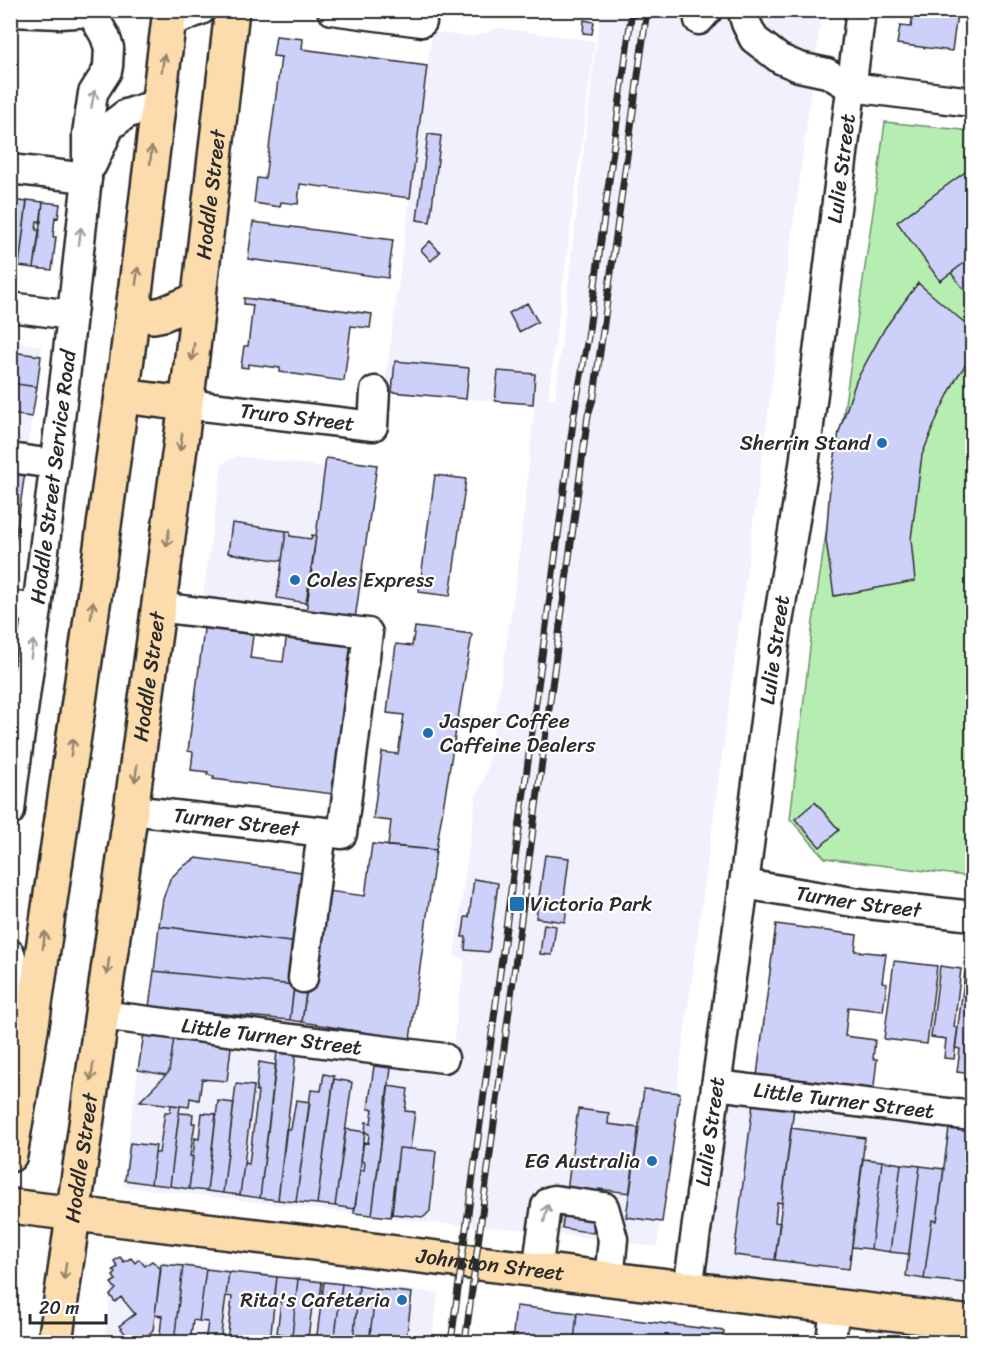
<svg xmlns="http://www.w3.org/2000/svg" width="983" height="1353" font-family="Sriracha,sans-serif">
  <rect width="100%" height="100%" fill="#fff"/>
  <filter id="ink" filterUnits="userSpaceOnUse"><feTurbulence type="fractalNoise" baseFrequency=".0167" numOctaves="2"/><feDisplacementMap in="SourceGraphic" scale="12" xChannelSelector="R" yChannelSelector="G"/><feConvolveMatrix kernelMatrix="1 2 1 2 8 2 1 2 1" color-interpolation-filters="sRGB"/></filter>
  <g filter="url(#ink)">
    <path fill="#f0f1fd" d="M600,11h222l-143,1063 -22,173 -139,-18 -85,-6 -311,-37 22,-158 309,33 1,-24 11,-78 -11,-2 22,-160 11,-26 32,-211 16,-155 -151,-14 48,-359 39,5 29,-9 95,13 -47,356 7,1z
      M11,341l31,5 -15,104 -16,-2z
      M237,456l88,11 -19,136v11l-104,-11 20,-139z
      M715,1093l257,31v197l-284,-32z
      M115,1256l323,37 -6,49h-328z"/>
    <path fill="#b6eeb1" stroke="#708c6e" stroke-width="1.5" d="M885,122l87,9v746l-147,-19 -35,-39 23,-197 61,-417z"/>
    <path fill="#cdd1f9" stroke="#2b2b2b" stroke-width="1.5" d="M913,10h56v6l-12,-2 -5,37 -55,-7 3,-18 11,1z
      M584,20l10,2 -2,12 -9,-1z
      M276,36l27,3 -1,10 125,17 -17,132 -110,-14 -2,20 -17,-2 -1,5 -26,-4 3,-25 8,1 16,-122 -8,-1z
      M428,134l13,2 -11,86 -13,-2z
      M972,167v90l-32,24 -43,-59z
      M12,200l15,2 -8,64 -9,-1v-51z
      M27,200l16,2 -2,20 -4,-1 -1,9h4l-6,38 -15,-2z
      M43,202l17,2 -2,14 -3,-1 -2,20h3l-4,33 -18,-2z
      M253,222l140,18 -5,38 -140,-19z
      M430,241l10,11 -9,9 -10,-11z
      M972,257v43l-21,-27z
      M918,283l54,46v27l-15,21 -18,36 -17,42 -11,84 4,42 -81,15 -8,-56 4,-54 9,-54 17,-51 29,-53z
      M244,298l128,16 -2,14 -19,-2 -7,55 -64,-9v-4l-32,-4v4l-7,-1 3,-21h4l5,-41 -9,-1z
      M527,303l11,19 -19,10 -10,-19z
      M11,352l30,4 -4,31 -27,-4z
      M395,361l74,7 -3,31 -74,-7z
      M498,371l37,3 -2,30 -38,-3z
      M10,383l27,4 -5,30 -22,-3z
      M326,458l51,7 -22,154 -49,-5z
      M10,470l15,2 -15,104z
      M435,475l31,4 -16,117 -31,-4z
      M232,523l54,8 -4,30 -54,-8z
      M286,531h4v5l21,3 1,-4 4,1 -10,67 -29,-5z
      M205,622l49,6 -4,30 33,4 4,-29 66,8 -20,153 -120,-15 1,-3 -7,-1 1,-3 -17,-2 2,-18 -5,-1z
      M415,627l57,7 -36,216 -48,-4 3,-25 -18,-2 9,-67 16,2 6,-39 -17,-2 9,-69 16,2z
      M815,802l24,28 -19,17 -25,-28z
      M372,844l64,6 -26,190 -108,-18 18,-132 45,6z
      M545,855l24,3 -6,48h4l-2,16 -29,-4z
      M196,858l113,15 -10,70 -140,-17 4,-27 7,-20 12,-12z
      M474,879l24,4 -9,69 -24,-2 1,-13h-4l2,-11 1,-9h4z
      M544,924l12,2 -4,29 -12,-1z
      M776,924l81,11 -2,16 31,3 -4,28 5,1 -4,28 -35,-4 -3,29 30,4 -2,19h4l-4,36 -117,-11z
      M159,926l140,17 -5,42 -140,-14z
      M894,961l43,5 -10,78 -43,-5z
      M940,966l21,3 -7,58 4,1 -4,31 -10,-1 2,-19 -15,-2z
      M154,971l140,14 -4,35 -141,-13z
      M965,973l7,1v100l-15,-2 3,-23 -5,-1z
      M295,979l13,2 -6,41 -12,-2z
      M144,1034l30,4 -5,34 -3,3 -28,-5z
      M174,1038h58l-5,43 -25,-2 -3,21 -9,-2 -1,9 -49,-6 29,-29z
      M278,1043l19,2 -19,155 -18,-2z
      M259,1062l17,3 -16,133 -20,-3 4,-32 5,1 9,-73h-2z
      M374,1066l17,2 -19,147 -18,-2 6,-43 4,1 1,-9 -4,-1 2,-19 5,1 1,-9 -4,-2 1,-10 5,1 2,-14h-5z
      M324,1074l10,2 -17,128 -21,-2 15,-112 10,1z
      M334,1079l18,3 -17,124 -18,-2z
      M236,1084l18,2 -14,109 -17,-2z
      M388,1086l20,3 -3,22 10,1 -5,37 -11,-1 -8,69 -19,-2z
      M644,1089l36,4 -18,129 -36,-5z
      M296,1100l14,2 -14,100 -18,-2 8,-71h5z
      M218,1101l16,2 -11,90 -16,-2z
      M753,1103l41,5 -12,95 -5,-1 -2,20 5,1 -5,37 -41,-5z
      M171,1105l9,1 -10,80 -19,-2 4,-31h4l6,-41h5z
      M578,1109l31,4 -1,11 31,4 -9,65 -31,-4 -6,44 -31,-5z
      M179,1113l14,1 -1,9h3l-5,33 3,1 -4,32 -19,-3z
      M202,1113l14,1 -9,77 -18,-2 6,-51 4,1z
      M791,1128l74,10 -16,131 -74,-9z
      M949,1128l23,3v91l-7,61 -41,-4 8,-59 5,1z
      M346,1129l19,3 -10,77 -20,-3z
      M130,1143l26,3 -5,38 -26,-4z
      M399,1148l37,3 -6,60 -6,6 -32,-3z
      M863,1159l19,2 -11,88 -19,-2z
      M882,1161l19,3 -11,88 -19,-3z
      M901,1164l19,2 -11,88 -19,-2z
      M920,1166l24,3 -7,52 -5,-1 -8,59 -18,-3z
      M120,1257l4,5 7,-4 4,5 4,-4 6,7 7,-5 9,8 -8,61 -7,7 3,5h-17l-13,-16 16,-12 -14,-17 -6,5 -5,-7 6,-6 -5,-6 5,-3 -3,-4 3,-3 -3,-3 5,-3 -4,-6z
      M161,1264l22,2 -9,76h-15l3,-26 -7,-1z
      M183,1266l23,3 -7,52 -6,-1 -3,22h-16z
      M206,1269l23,3 -9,70h-15l3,-20 -9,-1z
      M229,1272l48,5 -7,65h-43l5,-45 -6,-1z
      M277,1277l21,2 -6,57 -15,-3 4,-31 -7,-1z
      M298,1279l24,3 -3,25 -7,-1 -4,32 -16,-2z
      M324,1282l18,2 -8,58h-18z
      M342,1284l17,2 -6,56h-19z
      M359,1286l17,3 -7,53h-16z
      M376,1289l36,4 -6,49h-37z
      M516,1306l61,7 -3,29h-62z
      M577,1313l147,18 -2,11h-148z"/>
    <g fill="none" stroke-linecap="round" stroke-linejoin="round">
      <g stroke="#2b2b2b" stroke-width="33">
        <g id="minor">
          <path d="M332,10l90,12"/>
          <path d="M742,10l4,13 8,16 26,20 19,8 28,6 24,14 121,15"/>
          <path d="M10,12l50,2 31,-2 14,24 4,12 -1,18 -1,5 -14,22 -6,41v44l-21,191 -29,240 -24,175 -3,27"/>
          <path d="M699,20l9,-10"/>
          <path d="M168,23l33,-13"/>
          <path d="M92,165l18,-39 16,-12 31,-10"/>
          <path d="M10,169l77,9"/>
          <path d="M10,307l61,8"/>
          <path id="s1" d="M186,404l187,22 2,-35"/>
          <path d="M10,458l44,6"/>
          <path d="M10,605l27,4"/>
          <path id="s2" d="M131,810l211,24 26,-201 -210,-26"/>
          <path id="s3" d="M744,884l115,19 113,13"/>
          <path d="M10,954l23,64"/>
          <path d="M303,978l19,-146"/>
          <path id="s4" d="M101,1015l343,43"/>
          <path id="s5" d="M716,1085l256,31"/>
          <path d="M537,1271l9,-65 4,-5 4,-1 50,7 9,32 -4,41"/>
          <path id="s6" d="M688,1289l56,-405 33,-256 27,-163 57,-455"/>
          <path d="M831,1342l4,-36"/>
        </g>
      </g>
      <g stroke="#2b2b2b" stroke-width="38">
        <g id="major">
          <path id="s7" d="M10,1206l962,117"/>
        </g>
      </g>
      <g stroke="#2b2b2b" stroke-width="38">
        <g id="highway">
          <path d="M132,313l21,3 10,-2 36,-15"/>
          <path d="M122,396l64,8"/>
          <path d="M10,1155l23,-137 61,-420 32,-232 44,-356"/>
          <path id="s8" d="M55,1342l76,-532 59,-436 42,-364"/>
        </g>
      </g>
      <use href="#minor" stroke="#fff" stroke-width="28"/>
      <use href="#major" stroke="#fcdcac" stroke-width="33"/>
      <use href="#highway" stroke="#fcdcac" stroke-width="33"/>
      <g stroke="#2b2b2b" stroke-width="7">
        <path id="rail" d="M451,1342l123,-927 14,-78 44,-327
          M465,1342l123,-927 6,-19 53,-386"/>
      </g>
      <use href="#rail" stroke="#fff" stroke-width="4.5" stroke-dasharray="14" stroke-linecap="butt"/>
    </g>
    <defs><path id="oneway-shaft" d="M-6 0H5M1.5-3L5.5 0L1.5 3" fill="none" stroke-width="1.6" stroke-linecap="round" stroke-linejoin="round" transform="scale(1.5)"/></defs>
    <g stroke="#94846c">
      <use href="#oneway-shaft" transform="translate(163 63) rotate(-82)"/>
      <use href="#oneway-shaft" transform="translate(151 155) rotate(-84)"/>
      <use href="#oneway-shaft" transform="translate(137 276) rotate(-83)"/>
      <use href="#oneway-shaft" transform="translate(193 352) rotate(97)"/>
      <use href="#oneway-shaft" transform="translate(181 442) rotate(98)"/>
      <use href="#oneway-shaft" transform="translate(168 538) rotate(98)"/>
      <use href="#oneway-shaft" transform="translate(92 610) rotate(-82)"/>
      <use href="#oneway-shaft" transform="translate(72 747) rotate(-82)"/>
      <use href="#oneway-shaft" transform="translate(136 773) rotate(98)"/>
      <use href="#oneway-shaft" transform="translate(44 940) rotate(-82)"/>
      <use href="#oneway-shaft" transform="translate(108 966) rotate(98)"/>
      <use href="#oneway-shaft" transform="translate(92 1072) rotate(98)"/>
      <use href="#oneway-shaft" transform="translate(65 1271) rotate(98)"/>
    </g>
    <g stroke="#a0a0a0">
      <use href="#oneway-shaft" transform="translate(93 99) rotate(-79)"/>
      <use href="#oneway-shaft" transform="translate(80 236) rotate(-83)"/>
      <use href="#oneway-shaft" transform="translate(32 649) rotate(-82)"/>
      <use href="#oneway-shaft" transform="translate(546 1213) rotate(-77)"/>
    </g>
  </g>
  <g fill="#1f6fb2" stroke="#fff" stroke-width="2">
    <circle cx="882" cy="443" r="6"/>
    <circle cx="295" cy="580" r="6"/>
    <circle cx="428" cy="733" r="6"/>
    <rect x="509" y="896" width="16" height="16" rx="3"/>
    <circle cx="652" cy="1161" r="6"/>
    <circle cx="402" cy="1300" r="6"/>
  </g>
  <g text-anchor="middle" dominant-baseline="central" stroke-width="4.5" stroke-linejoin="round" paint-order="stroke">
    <g font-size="21" fill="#2b2b2b" stroke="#fff">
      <text stroke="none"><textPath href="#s6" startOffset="1131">Lulie Street</textPath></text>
      <text stroke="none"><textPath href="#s8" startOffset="1158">Hoddle Street</textPath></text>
      <text stroke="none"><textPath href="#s1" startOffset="112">Truro Street</textPath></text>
      <text transform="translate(53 477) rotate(-83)">Hoddle Street Service Road</text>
      <text stroke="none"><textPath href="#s6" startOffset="645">Lulie Street</textPath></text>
      <text stroke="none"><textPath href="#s8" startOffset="672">Hoddle Street</textPath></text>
      <text stroke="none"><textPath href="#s2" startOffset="106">Turner Street</textPath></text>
      <text stroke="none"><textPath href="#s3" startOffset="116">Turner Street</textPath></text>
      <text stroke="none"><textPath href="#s4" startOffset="172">Little Turner Street</textPath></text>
      <text stroke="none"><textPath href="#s5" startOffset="129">Little Turner Street</textPath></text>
      <text stroke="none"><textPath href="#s6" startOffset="159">Lulie Street</textPath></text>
      <text stroke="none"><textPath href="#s8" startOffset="186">Hoddle Street</textPath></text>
      <text stroke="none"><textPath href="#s7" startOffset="484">Johnston Street</textPath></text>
    </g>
    <g font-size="21" fill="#2b2b2b" stroke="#fff" text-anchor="end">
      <text x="870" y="443">Sherrin Stand</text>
      <text x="307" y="580" text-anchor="start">Coles Express</text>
      <text x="440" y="721" text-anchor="start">Jasper Coffee<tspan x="440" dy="24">Caffeine Dealers</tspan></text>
      <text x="530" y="904" text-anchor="start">Victoria Park</text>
      <text x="640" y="1161">EG Australia</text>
      <text x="390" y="1300">Rita's Cafeteria</text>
    </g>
  </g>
  <rect width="983" height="1353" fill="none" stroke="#fff" stroke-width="36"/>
  <rect x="18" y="18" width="947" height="1317" fill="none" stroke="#2b2b2b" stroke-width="2" filter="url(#ink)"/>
  <path d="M30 1314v9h76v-9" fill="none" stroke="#2b2b2b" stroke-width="3"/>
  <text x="39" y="1314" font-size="18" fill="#2b2b2b" stroke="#ffffff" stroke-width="4.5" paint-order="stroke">20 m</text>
</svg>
